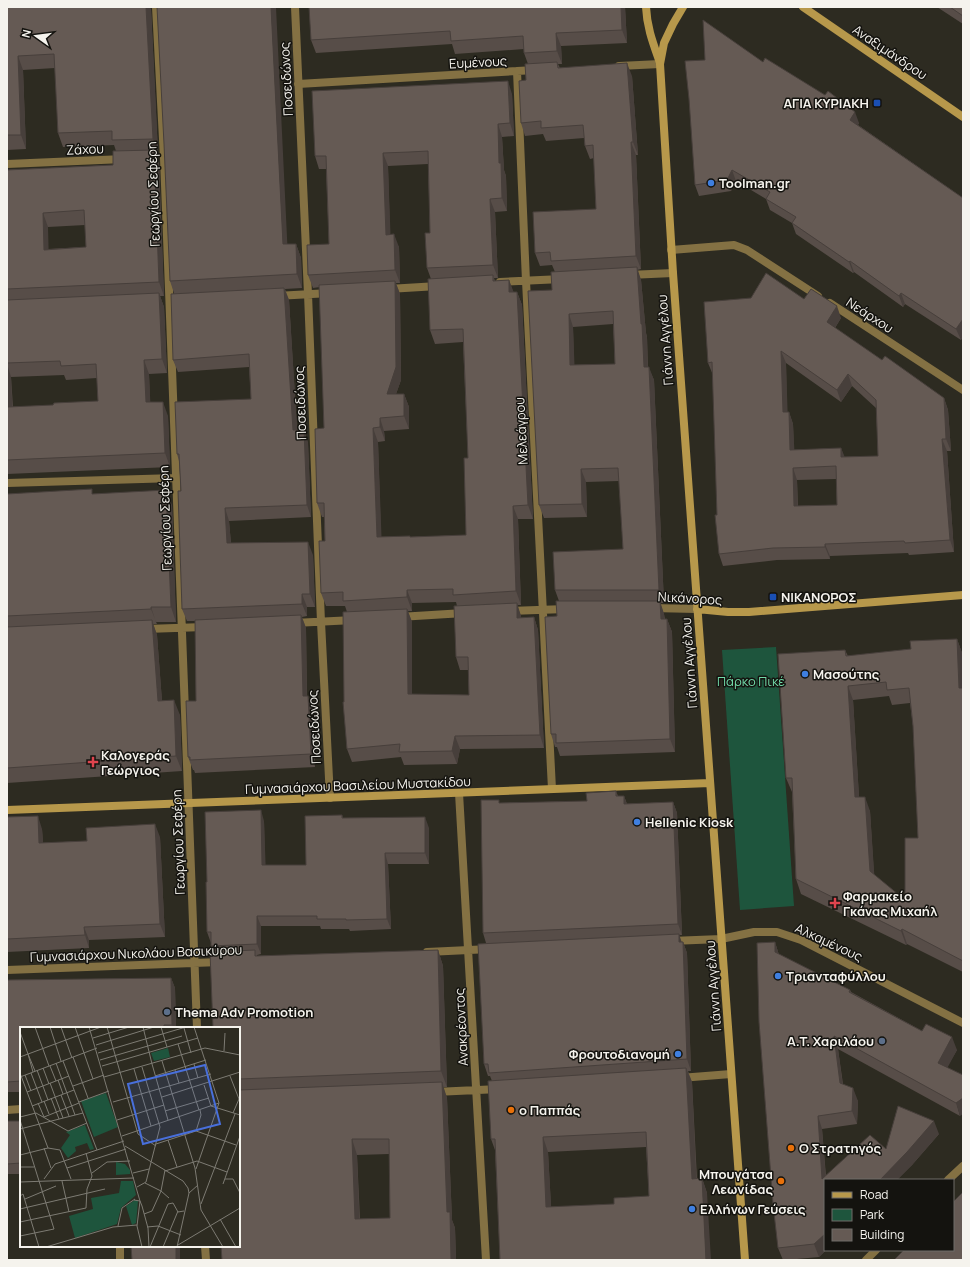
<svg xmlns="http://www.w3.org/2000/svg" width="970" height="1267" font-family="Manrope,sans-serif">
  <rect width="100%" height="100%" fill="#2d2b21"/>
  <path fill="#1e553d" d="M776,647l18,259 -54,4 -18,-260z"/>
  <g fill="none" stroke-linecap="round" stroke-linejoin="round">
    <path stroke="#847143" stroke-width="8" d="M156,7l8,151 33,870
      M295,7l13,287 13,328 9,176
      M619,66l41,-2
      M517,71l9,210 26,508
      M298,84l237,-14
      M7,164l117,-5
      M671,250l63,-5 13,5 71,46
      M629,275l44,-2
      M500,282l62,-3
      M388,289l50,-3
      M276,296l54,-3
      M830,303l133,87
      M7,483l169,-5
      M651,608l46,1
      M509,611l57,-2
      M399,617l65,-4
      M294,623l60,-3
      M146,629l58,-2
      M459,793l27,467
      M671,941l50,-2 33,-7h23l24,8 162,83
      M427,952l63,-3
      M7,970l213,-8
      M680,1078l51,-4
      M435,1092l64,-3
      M7,1110l14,-1
      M948,1180l15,-14
      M120,1246v14
      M205,1246l1,14
      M866,1260l10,-10"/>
    <path stroke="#b7984b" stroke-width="8" d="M646,7c1,21 7,36 14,56
      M683,7l-10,17 -9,19 -4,21 13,209 72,987
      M803,7l160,110
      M697,609l31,3h21l214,-17
      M7,810l703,-27"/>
  </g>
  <path fill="#574d48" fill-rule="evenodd" d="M7,7l144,2 7,144h-3l4,11 5,132h-4l4,11 3,66 -18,1 1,28 18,14 2,51 -163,7v-304l106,-5 3,-14 -2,-6 -51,2 -5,-14 -3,-65 -32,2 3,79 -19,1zM85,225l1,22 -38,2v-22zM64,375l2,5 31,-2 1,23 -45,4 -40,2 -2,-30z
    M625,7l2,36 -66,3 1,18h-4l2,4 72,8 6,79h-2l5,114 -4,1 4,10 5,53 1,4 1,30 6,13 10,223h-4l4,11 1,5h2l5,13 3,120 -115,4 -3,-9h-2l-4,-13 6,-118 2,-15 -4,-11 68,-41 -4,-68 -33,1 1,35 -43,1 -5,-13 13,-215 3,-18 -3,-7 -12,1 -5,-13 61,-44 -2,-51 -4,1 -5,-13 -1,-8 -38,3 -3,-7 -18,2 -4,-13 7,-59 -4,-11v-4l-69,5 -3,-10 -136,9 -5,-13zM613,324l2,40 -41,1 -1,-38z
    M937,7h26v17z
    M763,62l96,61 -1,2 105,73v138l-2,4 -56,-36 -2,3 -49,-35 -1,1 -57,-39 -4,-11 -22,-13 -4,-11 -30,-18 -5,10 -32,5 -4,-11z
    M512,94l2,42 -12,1 2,33 2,6 1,35 -12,1 3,66h-4l1,3 14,-1 4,12h4l5,13 11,214h-15l3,86h-4l4,11v2l13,-1 4,13 6,118 -84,1 -3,15 -53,1 -3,-8 -49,5 -5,-13 -3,-47 3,-90 -2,-6h-19l-5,-13 4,-52 -1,-24h-2l-5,-14 7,-75 -4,-141 -7,1 -5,-13 21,-31 -3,-75h-7l-4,-13zM428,164l2,69 -3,35 4,11 -1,51 5,14 28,-2 5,116 -2,77 -56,2h-29l-3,-95 7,-1 -1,-10 25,-2v-22l-5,-13h-8l5,-14 -1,-86 -4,-11h4l-1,-36 -9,-12 -2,-69zM456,602l1,4 -1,51 4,13h8l1,25 -57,-1v-72l-4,-11h4v-8z
    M287,244h9l5,14 1,30 -17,1 4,11 8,130h7l4,13 3,74 -82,4 2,22 82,12 2,52h-8v9l-5,1 4,11 1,68 6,13 2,58 -120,6 -1,-3h-1l-5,-13 8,-56 -1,-80h-8l-5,-12 -1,-118 -2,-30 -2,-7 74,-55 -2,-32 -71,5 -5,-12 1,-67 -4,-12z
    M804,299l37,19 -6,10 47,32 62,38 4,12 3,41h-4l7,101 -45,3 -1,-2 -78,3v3l-53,1 -54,6 -4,-12 -6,-179 -5,-12zM786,363l55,39 11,-16 24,22 2,48 -34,1 -3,-9 -47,2 -1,-26 -4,-12h-2zM836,479l1,26 -39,1 -1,-26z
    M7,494h87l78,11 4,117h-20l1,2h-4l4,11 5,66 18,14 2,56 -175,12z
    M957,639l5,14 1,24v295l-56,-28 -1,1 -105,-51 -5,-15 -4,-87 -6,-14 59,-128 3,6 63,-7zM889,696l3,9 18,-2 3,23 5,112 -13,62 -31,-25 -4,-64 -11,-14 -6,-97z
    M616,791l2,5h6l3,8 46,-2 4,11 5,122h-3l2,7h2l4,11 4,118h-3l4,11 5,97 5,-1 5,15 -207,67 -5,-110 -4,-11 1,-58 -2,-5h-2l-4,-12 2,-121 -3,-10 17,-130 87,-2zM646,1147l3,49 -35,8 -63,3 -3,-55z
    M342,815l1,3 86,10v36h-41l3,65 -41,2 -1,-2h-28l-1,-3h-59v28l-4,1v1l181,-6 5,16 4,121h-4l4,11 5,122 3,8 1,32h-234l17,-14v-218l-28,-82v-3l-4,-11v-50l57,-61 1,44h41zM389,1154l1,64 -30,1 -3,-64z
    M7,817l35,12 1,14 117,-6 5,100 -76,3v8l-82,4z
    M775,942l4,13 71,35 1,2 106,58 -10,17 13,49 -122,-67 5,35 15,17 -1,23 -35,5 4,47 60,-27 53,-15 -27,31 -93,92 -33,3h-3l-5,-12z
    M171,978l4,10 1,40h-155v64h-14v-112z
    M7,1121h14v53h-14z"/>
  <path fill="#473f3b" d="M146,7h4l1,2 7,144 -5,-14z
    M271,7h5l12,251 -5,-14z
    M621,7h4l2,36 -5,-13z
    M556,33l5,13 1,18 -5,-13z
    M18,56l5,14 3,79 -5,-14z
    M627,63l5,13 6,79 -5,-13z
    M508,81l4,13 2,42 -4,-13z
    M855,112l4,11 -5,8 -4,-11z
    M498,124l4,13 2,33 2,6 1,35 -5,-13 -3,-35z
    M631,142l5,13 5,114 -5,-13z
    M154,150l5,14 5,132 -5,-14z
    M383,153l5,13 3,82 -5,-13z
    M732,170l4,11 -5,10 -4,-11z
    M490,199l5,13 3,66 -5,-13z
    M43,213l5,14 1,37 -5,-14z
    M394,234l5,13 1,36 -5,-13z
    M296,244l5,14 1,30 -5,-14z
    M850,261l4,11 -1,1 -4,-11z
    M637,267l4,13 5,53 1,4 1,43 -4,-13 -3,-43z
    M509,280l5,13 -5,-1z
    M395,281l5,13 1,86 -10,28 -4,-14z
    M284,288l5,12 9,143 -5,-13z
    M517,292l5,13 11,214 -5,-14z
    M159,293l5,14 3,66 -5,-14z
    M901,293l4,11 -2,3 -4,-11z
    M837,306l4,12 -10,16 -4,-12z
    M569,314l4,13 2,51 -5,-13z
    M963,319v17l-2,4 -5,-11z
    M781,351l5,12 2,61 -5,-12z
    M144,360l5,14 2,42 -5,-14z
    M7,364l4,13 2,44 -5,-14z
    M649,367l5,13 10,223 -5,-13z
    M848,374l4,12 -11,16 -4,-12z
    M404,394l5,13v22l-5,-13z
    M944,398l4,12 3,41 -5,-12z
    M163,402l5,14 2,51 -5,-14z
    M789,412l4,12 2,38 -5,-12z
    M380,418l4,13 1,10 -5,-14z
    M373,428l5,14 4,108 -5,-13z
    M304,430l4,13 3,74 -4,-12z
    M942,439l5,12 7,101 -4,-12z
    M841,448l5,12 -5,-3z
    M793,468l4,12 1,38 -4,-12z
    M581,469l5,13 1,35 -5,-13z
    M166,490l6,15 4,117 -5,-15z
    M513,506l5,13 3,86 -5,-14z
    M225,508l4,13 3,35 -5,-13z
    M308,542l5,13 2,52 -5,-13z
    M825,544l5,12v3l-5,-12z
    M407,590l5,13v8l-5,-14z
    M302,594l5,13v9l-5,-12z
    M660,601l4,13 1,18 -4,-13z
    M517,603l4,13 1,15 -5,-13z
    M151,607l5,15 1,2 -6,-15z
    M407,609l5,13v85l-4,-13z
    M301,615l5,13 1,81 -4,-13z
    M534,617l4,13 6,118 -4,-13z
    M667,619l5,13 3,120 -5,-13z
    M152,620l5,15 6,80 -5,-14z
    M957,639l5,14 1,24v22l-4,-11z
    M848,686l5,14 7,111 -5,-14z
    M308,696l5,13 2,58 -4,-13z
    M174,700l6,15 2,56 -6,-15z
    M455,736l5,13 -3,15 -5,-13z
    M624,796l4,11 -4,-3z
    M865,797l5,14 5,74 -5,-14z
    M673,802l4,11 5,122 -4,-11z
    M261,810l3,11 2,55 -4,-11z
    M38,816l4,13 2,27 -5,-13z
    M425,817l4,11v36l-4,-11z
    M155,824l5,13 5,100 -5,-13z
    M385,853l3,11 3,65 -4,-10z
    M257,916l4,10v28l-4,-10z
    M84,927l5,13v8l-4,-13z
    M902,929l5,15 -1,1 -5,-14z
    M679,934l4,12 -4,-4z
    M683,942l4,11 4,118 -4,-12z
    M775,942l4,13 -4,-3z
    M438,950l5,16 4,121 -6,-16z
    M171,978l4,10 1,40h-3l-1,-3z
    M834,1036l4,13 6,46 -4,-12z
    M952,1037l5,13 -14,26 -5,-13z
    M686,1068l6,14 5,111 -5,-14z
    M442,1082l5,16 5,122 3,8 1,32h-5l-4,-48z
    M853,1088l5,13 -1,23 -5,-13z
    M963,1098v16l-3,2 -4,-13z
    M818,1116l4,13 4,51 -4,-1z
    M934,1121l5,13 -27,31 -15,15h-17z
    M543,1137l5,15 4,70 -6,-15z
    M352,1139l5,16 3,79 -5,-15z
    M702,1178l5,15 4,67h-5z
    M825,1234v16h1l-7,7 -5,-13z
    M176,1246h4v14h-4z"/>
  <path fill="#655a54" stroke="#473f3b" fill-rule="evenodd" d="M7,7h139l7,132 -41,1v-9l-54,2 -4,-79 -36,2 3,79h-14z
    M157,7h114l12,237h13l1,30 -127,7 -6,-137z
    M309,7h312l1,23 -66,3 1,18 -33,2 -1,-17 -72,5 -1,-10 -139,9z
    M950,7h13v9z
    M703,20l60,42 2,-4 60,37 3,-4 27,21 -5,8 113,78v121l-7,10 -55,-36 -2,3 -49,-35 -1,1 -57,-39 4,-6 -30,-18 4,-7 -38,-22 -5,10 -32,5 -6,-86 -4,-38 20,-1z
    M557,62l1,6 69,-5 6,79h-2l5,114 -85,5 -1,-9 -15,1 -2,-41 63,-3 -3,-64 -8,1 -2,-21 -42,3v-7l-20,2 -2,-42 7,-1 -1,-16z
    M508,81l2,42 -12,1 1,39h2l1,35 -12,1 3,66 -66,3 -2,-35h5l-2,-82 -19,1 -26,1 3,82 8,-1 1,36 -87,5 -1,-30 22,-1 -3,-88h-11l-3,-65z
    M154,150l5,132 -152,7v-119l106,-5v-14zM84,210l2,37 -42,3 -1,-37z
    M637,267l4,57h1l2,43h5l10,223h-104l-2,-38 70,-3 -5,-81 -37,1 1,35 -43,1 -11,-214 24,-1 -1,-18zM613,311l2,53 -45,1 -1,-51z
    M766,273l38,26 7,-10 26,17 -10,16 55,38 3,-4 59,42 2,41h-4l8,101 -45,3 -1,-2 -79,3v3l-52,1 -54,6 -4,-39h2l-5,-153 -4,1 -4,-61 47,-4zM781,351l56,39 11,-16 28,26 2,56 -37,1v-9l-51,2 -1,-38h-6zM836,466l1,39 -43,1 -1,-38z
    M493,275v6l16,-1v12h8l11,213 -15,1 3,85 -63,4v-6l-46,1v7l-64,4v-9l-22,1 -2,-52h6l-1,-38h-7l-2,-74 9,-1 -5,-143 76,-4 1,86 -9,27h17v22l-24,2v9l-7,1 4,109 33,-1v1l56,-2 -2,-77h4l-5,-129 -33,1 -2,-51z
    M284,288l9,142h11l3,75 -82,3 2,35 81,-1 2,52h-8v10l-120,5 -4,-118h3l-2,-37h-2l-2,-52 76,-3 -2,-45 -76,6 -2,-66z
    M159,293l3,66 -18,1 2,42h17l2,51 -158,7v-80l1,27 45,-2 1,-2 44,-2 -2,-37 -35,2 -1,-5 -53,2v-63z
    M92,489v5l74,-4 5,117h-20v2l-144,7v-122z
    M556,601h104l1,18h6l3,120 -114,4v-9h-5l-6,-117 12,-1z
    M517,603v15l17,-1 6,118 -85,1 -3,15 -53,1 1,-8 -53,5 -4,-47h1l-1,-90 64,-3 1,85 61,1 -1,-38h-12l-2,-51z
    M301,615l2,81h5l3,58 -121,6v-3h-2l-2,-56h10l-1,-81z
    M152,620l6,81 16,-1 2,56 -169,12v-141z
    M957,639l2,49h4v273l-61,-32 -1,2 -105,-52 -4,-101h-6l-8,-124 67,-4 1,6 65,-7 -1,-8zM886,682l1,8 22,-2 4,38 5,112h-13v62l-35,-29 -5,-74h-10l-7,-111z
    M616,791v5h8v8l49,-2 5,122 -195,9 -2,-133h18v3l88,-2 -1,-8z
    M261,810l1,55h44l-1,-49 37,-1v3l83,-1v36h-40l2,66 -41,1v-1h-29v-3h-60v28l-46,2v-14h-4l-1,-50h1l-2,-70z
    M38,816l1,27 48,-2 -1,-13 69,-4 5,100 -76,3 1,8 -78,4v-122z
    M679,934v8h4l4,117 -198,14 -1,-9h-4l-6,-120z
    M775,942v10l75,38 -1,2 73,39 4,-7 26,13 -14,26 25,12v23l-7,5 -122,-67 6,47 13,5 -1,23 -34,5 4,63 48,-44 16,14 12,-43 36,15 -27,31 -27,28h-55v54l-11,10 -36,4 -5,-44 -14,-182 -2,-79z
    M255,950v6l183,-6 3,121 -202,8v-51h-26l-3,-76z
    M171,978l1,47h-8v3h-143v53l-14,1v-102z
    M686,1068l6,111 10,-1 4,82h-206l-5,-121h-4l-3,-58zM646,1132l3,64 -35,2v6l-68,3 -3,-70z
    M442,1082l5,130h3l1,48h-229l-1,-14h18v-156zM352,1139h37l1,79 -35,1z
    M7,1121h14v42l-14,1z
    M963,1192v68h-69l10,-10h49v-48z
    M131,1246h45v14h-44z"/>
  <g fill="#1a4fb4" stroke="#14130f" stroke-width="1.5">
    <rect x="873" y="99" width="8" height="8" rx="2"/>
    <rect x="769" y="593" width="8" height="8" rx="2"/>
  </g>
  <g fill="#3f7fe0" stroke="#14130f" stroke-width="1.5">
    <circle cx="711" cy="183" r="4"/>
    <circle cx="805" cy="674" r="4"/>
    <circle cx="637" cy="822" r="4"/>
    <circle cx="778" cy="976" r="4"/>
    <circle cx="678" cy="1054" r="4"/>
    <circle cx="692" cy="1209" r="4"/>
  </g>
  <g fill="#e0444e" stroke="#14130f" stroke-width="1.5">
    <path d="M91 756h4v4h4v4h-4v4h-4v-4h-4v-4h4z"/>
    <path d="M833 897h4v4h4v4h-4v4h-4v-4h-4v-4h4z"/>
  </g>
  <g fill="#5c6f8a" stroke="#14130f" stroke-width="1.5">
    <circle cx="167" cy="1012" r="4"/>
    <circle cx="882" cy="1041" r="4"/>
  </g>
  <g fill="#e8710a" stroke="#14130f" stroke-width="1.5">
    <circle cx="511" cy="1110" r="4"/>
    <circle cx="791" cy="1148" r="4"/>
    <circle cx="781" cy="1181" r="4"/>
  </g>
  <g text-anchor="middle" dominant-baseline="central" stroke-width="3" stroke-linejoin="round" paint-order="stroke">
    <g font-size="13" fill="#f5f3ed" stroke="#14130f">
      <text transform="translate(890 52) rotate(34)">Αναξιμάνδρου</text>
      <text transform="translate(478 62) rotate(-3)">Ευμένους</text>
      <text transform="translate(286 79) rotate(-93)">Ποσειδώνος</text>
      <text transform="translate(85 149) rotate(-2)">Ζάχου</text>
      <text transform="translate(153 194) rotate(-92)">Γεωργίου Σεφέρη</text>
      <text transform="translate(870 315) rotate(33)">Νεάρχου</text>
      <text transform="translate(665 340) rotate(-94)">Γιάννη Αγγέλου</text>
      <text transform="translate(300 403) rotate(-92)">Ποσειδώνος</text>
      <text transform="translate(521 431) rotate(-93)">Μελεάγρου</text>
      <text transform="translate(165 518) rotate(-92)">Γεωργίου Σεφέρη</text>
      <text transform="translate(690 598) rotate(3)">Νικάνορος</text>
      <text transform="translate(689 663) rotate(-94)">Γιάννη Αγγέλου</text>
      <text transform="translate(314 727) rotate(-93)">Ποσειδώνος</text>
      <text transform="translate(358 785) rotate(-2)">Γυμνασιάρχου Βασιλείου Μυστακίδου</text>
      <text transform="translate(178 842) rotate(-92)">Γεωργίου Σεφέρη</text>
      <text transform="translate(829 942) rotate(25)">Αλκαμένους</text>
      <text transform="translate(136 953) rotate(-2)">Γυμνασιάρχου Νικολάου Βασικύρου</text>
      <text transform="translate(713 986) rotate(-94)">Γιάννη Αγγέλου</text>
      <text transform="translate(461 1027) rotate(-93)">Ανακρέοντος</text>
    </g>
    <g font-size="13" font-weight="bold" fill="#f5f3ed" stroke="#14130f" text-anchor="start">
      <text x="869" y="103" text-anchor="end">ΑΓΙΑ ΚΥΡΙΑΚΗ</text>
      <text x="719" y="183">Toolman.gr</text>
      <text x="781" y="597">ΝΙΚΑΝΟΡΟΣ</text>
      <text x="813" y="674">Μασούτης</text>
      <text x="101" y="755">Καλογεράς<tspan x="101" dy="15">Γεώργιος</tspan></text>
      <text x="645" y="822">Hellenic Kiosk</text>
      <text x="843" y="896">Φαρμακείο<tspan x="843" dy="15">Γκάνας Μιχαήλ</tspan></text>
      <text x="786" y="976">Τριανταφύλλου</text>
      <text x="175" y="1012">Thema Adv Promotion</text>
      <text x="874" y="1041" text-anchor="end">Α.Τ. Χαριλάου</text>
      <text x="670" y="1054" text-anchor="end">Φρουτοδιανομή</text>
      <text x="519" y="1110">ο Παππάς</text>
      <text x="799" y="1148">Ο Στρατηγός</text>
      <text x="773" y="1174" text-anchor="end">Μπουγάτσα<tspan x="773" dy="15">Λεωνίδας</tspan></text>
      <text x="700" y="1209">Ελλήνων Γεύσεις</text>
    </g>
    <g font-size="13" fill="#72daa9" stroke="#14130f">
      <text x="751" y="681">Πάρκο Πικέ</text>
    </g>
  </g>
  <g transform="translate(20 1027)">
    <rect width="220" height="220" fill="#2d2b21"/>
    <path d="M148,21l2,9 -16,4 -3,-8zM86,66l12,34 -24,10 -13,-36zM65,98l9,24 -4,1 -3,-7 -12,4 1,4 -8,7 -7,-10 9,-13 -4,-3zM96,135l9,2 5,6v4l-14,1zM101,154h12l3,14 -15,13 -4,16 -42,14 -6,-22 24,-7 -2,-11 28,-5zM115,173l3,1 -2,22 -4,2 -6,-19z" fill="#1e553d"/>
    <path fill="none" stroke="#7d7b73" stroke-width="1" d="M15,0l14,39M30,0l11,34M41,0l11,31M55,0l18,52M69,0l51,174 -3,25 5,21M87,0l31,107 18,12M123,0l9,37M141,0l6,20M174,0l25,76 -23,66M164,1l7,25M0,5l8,22M73,11l36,-11M158,17l21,66M76,18l58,-18M204,24l1,-18M78,26l88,-26M0,30l81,-30M53,30l15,41M80,33l82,-24M43,34l34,89M142,34l33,107 6,42 22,37M36,36l19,52M132,37l16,56M174,37l4,14M30,39l6,15M82,39l96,-28M23,41l6,16M114,42l17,57M17,43l11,30M155,43l4,13M13,45l-5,-18 7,17M0,46l28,75M11,46l11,29M5,48l6,16M135,49l51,-16M210,49l9,23 -6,14M0,50l77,-29M84,50l101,-29 35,7M38,53l5,14M30,56l13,35M184,58l7,21M53,59l31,-11M7,65l42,-16M41,68l8,21M142,70l78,-25M31,71l8,21M24,74l5,13M59,75l30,-11M93,75l98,-28M18,76l6,14 35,-14M12,79l42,-16M191,79l29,9M145,84l44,-13M0,90l16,-4 32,18 19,-8M0,93l34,109 -34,7M97,93l47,-15M0,102l63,-16M176,104l5,-16 -1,-5M102,109l97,-33M148,113l9,27M136,117l40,-13 40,14M105,119l58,35 5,7 1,5 -12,54M24,121l7,20M0,128l28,-7 12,2 11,29M0,140h14M47,141l59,-19M145,144l32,-10 30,11M72,146l15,-11 23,-1M113,146l16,-4M24,152l11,-15 69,-23M205,152h8l7,14M42,154l7,31M0,155l114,-4M125,156l16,8 4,-21M203,157l17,-48M117,160l9,-5 14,-55 -18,-60M169,166l9,-8M0,169l3,-2 16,53M5,172l31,-13M114,173l6,1 2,5 6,22 1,19M181,177l34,-90M0,182l85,-20M124,187l8,-3 9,-20 8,7M200,192l16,28M0,195l66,-14 1,-19 5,-13 -6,-23M98,199l4,-18 13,-9M127,200l11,-1 23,9M158,218l62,-37M26,220l67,-20 24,-2M130,220l18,-43 5,-1 5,9 6,-1M143,220l15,-36"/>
    <path fill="#486fdc" fill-opacity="0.15" stroke="#486fdc" stroke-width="2" d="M185,38l15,59 -77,20 -15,-60z"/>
    <rect width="220" height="220" fill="none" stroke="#f5f3ed" stroke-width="2"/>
  </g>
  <rect width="970" height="1267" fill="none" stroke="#f5f3ed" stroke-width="16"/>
  <rect x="824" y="1179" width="130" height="72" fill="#14130f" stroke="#6e6d68"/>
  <rect x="832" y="1192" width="20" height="6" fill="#b7984b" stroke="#6e6d68"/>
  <text x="860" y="1199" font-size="12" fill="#f5f3ed">Road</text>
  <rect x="832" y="1209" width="20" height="12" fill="#1e553d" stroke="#6e6d68"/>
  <text x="860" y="1219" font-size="12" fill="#f5f3ed">Park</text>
  <rect x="832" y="1229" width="20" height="12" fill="#655a54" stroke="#6e6d68"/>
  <text x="860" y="1239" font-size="12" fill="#f5f3ed">Building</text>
  <g transform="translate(36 36) rotate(284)" stroke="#14130f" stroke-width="3" paint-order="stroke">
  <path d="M0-3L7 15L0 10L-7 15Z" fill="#f5f3ed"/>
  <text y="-6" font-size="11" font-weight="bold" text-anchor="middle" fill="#f5f3ed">N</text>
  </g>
</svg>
